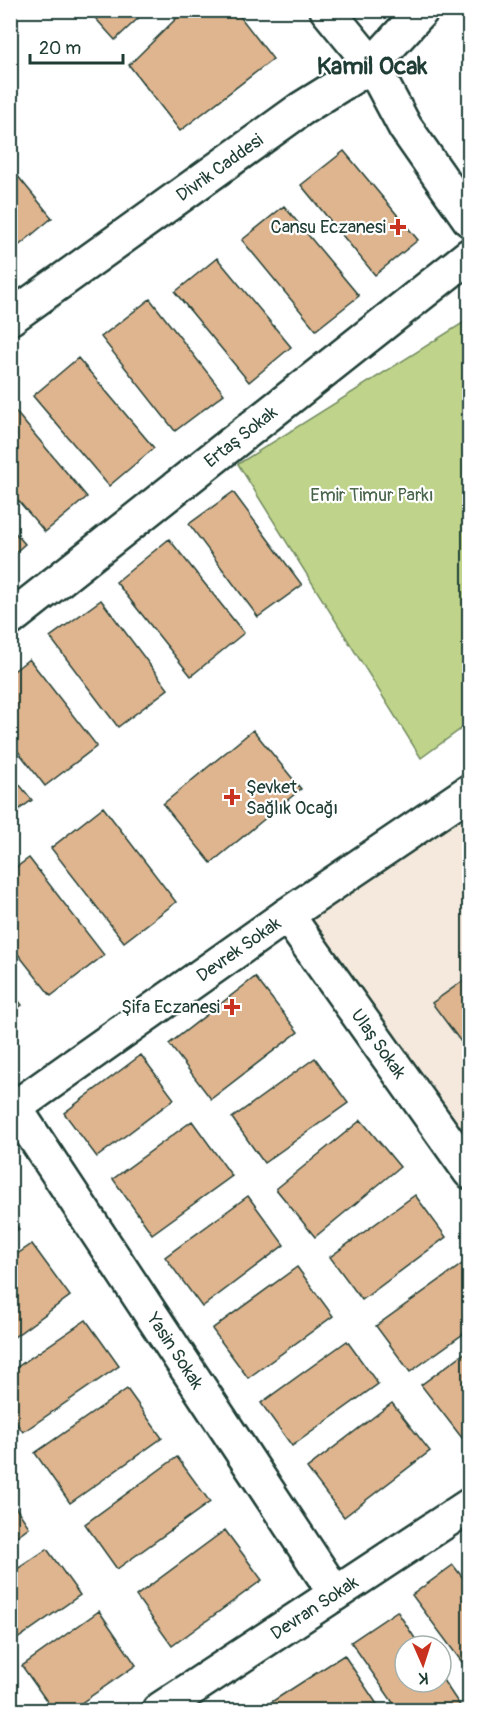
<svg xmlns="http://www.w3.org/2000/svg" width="480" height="1721" font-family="Pangolin,sans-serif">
  <rect width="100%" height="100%" fill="#fff"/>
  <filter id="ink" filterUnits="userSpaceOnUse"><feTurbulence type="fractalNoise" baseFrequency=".0167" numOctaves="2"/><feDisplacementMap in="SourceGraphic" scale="12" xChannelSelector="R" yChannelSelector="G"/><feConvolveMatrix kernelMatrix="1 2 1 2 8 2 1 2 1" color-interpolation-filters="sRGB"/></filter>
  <g filter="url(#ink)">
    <path fill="#f5e9dd" d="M469,811v329l-163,-219z"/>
    <path fill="#bfd48a" stroke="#6f885f" stroke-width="1.5" d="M469,319v404l-48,35 -183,-294z"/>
    <path fill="#dfb58f" stroke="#1f3d34" stroke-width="1.5" d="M88,10h59l-32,30z
      M185,10h50l38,49 -93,72 -51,-66z
      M344,151l74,89 -43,35 -74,-90z
      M12,169l40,49 -42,35v-83z
      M284,206l75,90 -43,34 -74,-90z
      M217,258l74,89 -42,35 -74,-90z
      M150,299l74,95 -49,37 -74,-94z
      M78,358l76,90 -45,38 -76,-90z
      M15,411l72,86 -42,35 -35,-41v-76z
      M233,492l69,93 -44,32 -69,-93z
      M10,527l15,17 -15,13z
      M169,539l75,94 -53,43 -75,-94z
      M101,600l67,89 -50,38 -68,-90z
      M29,659l68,87 -52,40 -35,-45v-67z
      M253,730l48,59 -90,74 -48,-59z
      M10,773l22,27 -22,16z
      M103,807l73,95 -52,40 -73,-94z
      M29,858l75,97 -53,41 -41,-52v-72z
      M470,976v78l-38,-51z
      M255,977l43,55 -87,67 -42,-55z
      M10,990l12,15 -12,8z
      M141,1055l33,44 -77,58 -33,-44z
      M315,1058l33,45 -84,60 -32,-45z
      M361,1120l39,47 -85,70 -39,-48z
      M192,1121l40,55 -80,58 -39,-55z
      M415,1195l31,42 -84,63 -32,-43z
      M248,1196l36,49 -82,62 -37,-50z
      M10,1217l9,12 -9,6z
      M32,1244l38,52 -60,44v-81z
      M465,1262l5,6v61l-60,43 -34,-46z
      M297,1267l36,49 -85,62 -36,-49z
      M86,1320l33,46 -96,66 -13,-17v-43z
      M347,1341l31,43 -86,62 -31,-43z
      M470,1349v83l-8,6 -41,-53z
      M127,1389l35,49 -92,65 -35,-50z
      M392,1403l38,48 -86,66 -37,-49z
      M177,1457l33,45 -93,67 -32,-45z
      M10,1499l19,28 -19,14z
      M225,1530l37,50 -90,66 -36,-50z
      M47,1549l33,46 -70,49v-70z
      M453,1565l17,22v86l-58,-78z
      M99,1611l37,54 -65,45h-18l-31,-44z
      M397,1611l23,35h-15v36h36v-5l22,33h-65l-47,-68z
      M344,1655l37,55h-122z"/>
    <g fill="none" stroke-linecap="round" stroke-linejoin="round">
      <g stroke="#1f3d34" stroke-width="38">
        <g id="minor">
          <path d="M327,10l45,55 33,62 65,93"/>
          <path id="s1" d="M10,318l291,-209 71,-44 50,-55"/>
          <path id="s2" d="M10,619l460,-364"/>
          <path id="s3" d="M287,915l183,257"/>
          <path id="s4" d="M15,1108l320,485"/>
          <path id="s5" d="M10,1111l277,-196 183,-124"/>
          <path id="s6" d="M159,1710l311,-205"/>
        </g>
      </g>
      <use href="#minor" stroke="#fff" stroke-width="33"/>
    </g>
  </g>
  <g fill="#c8321e" stroke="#fff" stroke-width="2">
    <path d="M395 218h6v6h6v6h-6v6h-6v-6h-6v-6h6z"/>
    <path d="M229 788h6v6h6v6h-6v6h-6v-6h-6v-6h6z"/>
    <path d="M229 998h6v6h6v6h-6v6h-6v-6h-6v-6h6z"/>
  </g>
  <g text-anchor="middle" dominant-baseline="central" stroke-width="4.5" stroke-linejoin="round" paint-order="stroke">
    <g font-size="18" fill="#1f3d34" stroke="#fff">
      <text stroke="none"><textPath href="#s1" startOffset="258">Divrik Caddesi</textPath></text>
      <text stroke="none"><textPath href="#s2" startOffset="294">Ertaş Sokak</textPath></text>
      <text stroke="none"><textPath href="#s5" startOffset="280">Devrek Sokak</textPath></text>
      <text stroke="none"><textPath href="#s3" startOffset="158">Ulaş Sokak</textPath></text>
      <text stroke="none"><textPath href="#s4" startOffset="291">Yasin Sokak</textPath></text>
      <text stroke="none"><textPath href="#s6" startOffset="186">Devran Sokak</textPath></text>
    </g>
    <g font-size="18" fill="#1f3d34" stroke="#fff" text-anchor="end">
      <text x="386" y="227">Cansu Eczanesi</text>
      <text x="246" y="787" text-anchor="start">Şevket<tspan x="246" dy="21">Sağlık Ocağı</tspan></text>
      <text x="220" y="1007">Şifa Eczanesi</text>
    </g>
    <g font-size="18" fill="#47634a" stroke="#fff">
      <text x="372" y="495">Emir Timur Parkı</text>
    </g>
    <g font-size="24" font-weight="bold" fill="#1f3d34" stroke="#fff">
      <text x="372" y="66">Kamil Ocak</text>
    </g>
  </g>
  <rect width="480" height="1721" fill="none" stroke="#fff" stroke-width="36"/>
  <rect x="18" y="18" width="444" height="1685" fill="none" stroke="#1f3d34" stroke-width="2" filter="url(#ink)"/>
  <g transform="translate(423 1664) rotate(177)"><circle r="28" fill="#ffffff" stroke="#a5b1ae" stroke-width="1.5"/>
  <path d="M0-4.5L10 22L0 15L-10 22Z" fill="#c8321e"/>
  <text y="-9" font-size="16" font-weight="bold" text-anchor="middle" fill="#1f3d34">K</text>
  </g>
  <path d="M30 54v9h93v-9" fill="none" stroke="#1f3d34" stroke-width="3"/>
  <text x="39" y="54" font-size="18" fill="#1f3d34" stroke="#ffffff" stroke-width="4.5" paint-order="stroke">20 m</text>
</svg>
